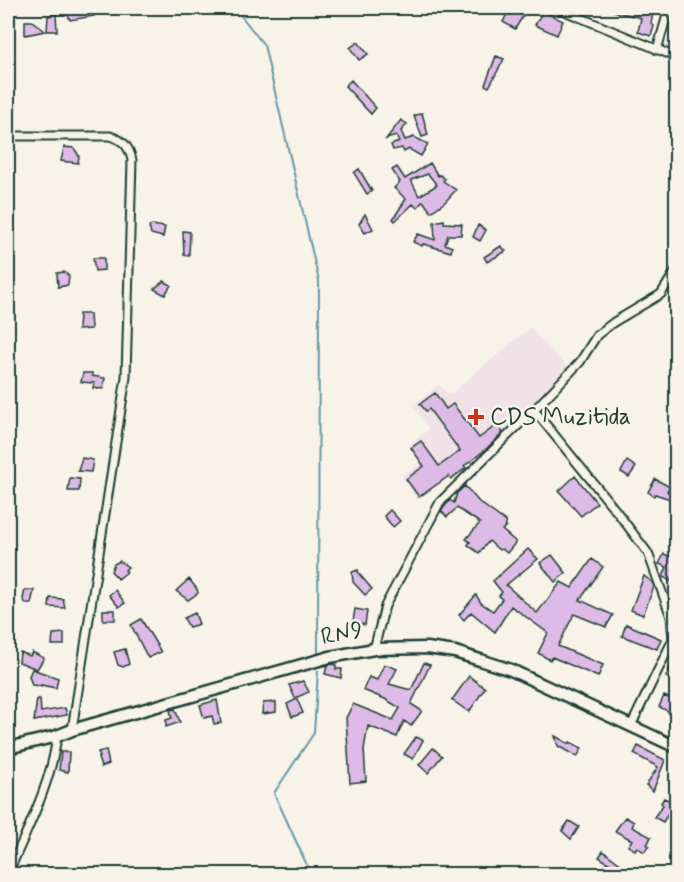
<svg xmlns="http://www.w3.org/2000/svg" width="684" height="882" font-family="Mynerve,sans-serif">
  <rect width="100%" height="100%" fill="#f7f3e8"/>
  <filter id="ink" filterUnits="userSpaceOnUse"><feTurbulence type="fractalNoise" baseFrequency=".0167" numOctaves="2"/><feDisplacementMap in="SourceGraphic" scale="12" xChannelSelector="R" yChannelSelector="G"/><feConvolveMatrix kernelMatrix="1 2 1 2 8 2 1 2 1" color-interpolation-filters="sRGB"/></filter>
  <g filter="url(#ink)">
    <path fill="#f0e2e7" d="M530,328l46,48 -71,63 -88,61 -15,-24 19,-13 -12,-18 20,-16 -16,-24 26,-20 10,10z"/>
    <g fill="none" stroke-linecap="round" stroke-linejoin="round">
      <path stroke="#6697a9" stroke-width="2" d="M235,8l29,37 55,236 -1,371
        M311,874l-37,-81 40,-60 4,-62"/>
    </g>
    <path fill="#debbe6" stroke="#1f3d34" stroke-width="1.5" fill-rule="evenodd" d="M74,8h8v2l7,-2 5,8 -24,4 -2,-5z
      M510,8h18l-13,21 -12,-7z
      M609,8h23l21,5 -2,10 3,3 -3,10 -13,-4 3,-14 -32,-8z
      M543,11l20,10 -6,14 -22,-10z
      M56,14l1,17h-10l1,-15z
      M25,21h7l13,10 -20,4z
      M358,42l10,12 -9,6 -9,-12z
      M496,56l8,3 -15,28 -4,-2z
      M351,80l25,28 -5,6 -26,-28z
      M422,113l6,22 -6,2 -8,-21z
      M401,120l6,4 -6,7 4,9 9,-3 14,7 -7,12 -12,-7 -5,3 -2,-4 -9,2 -2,-5 8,-3 -3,-6 -10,3z
      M64,147l10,1 5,8 -1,7 -17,-2z
      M430,163l8,13 2,-1 5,4 -2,2 13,9 -11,12 -14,10 -8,-11 -6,7 -4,-4 -18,17 -2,-2 13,-20 -12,-11 6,-6 -8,-12 5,-3 8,12zM428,174l9,11 -18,11 -8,-16z
      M359,169l13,22 -5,3 -13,-21z
      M365,214l8,15 -8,4 -6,-9z
      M444,220v3l18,1 -1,11h-13l-3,9 7,3 -1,5 -28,-8 -1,2 -9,-4 5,-8 17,6 -1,-18z
      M152,225l13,2 -2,10 -12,-3 -2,-7z
      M478,225l8,5 -6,11 -7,-4z
      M183,231l7,1 -1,23h-5z
      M501,246l5,5 -19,11 -3,-5z
      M93,258h11v12l-9,1z
      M64,272l5,4 -1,9 -10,2 -1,-14z
      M164,281l7,4 -6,10 -11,-6z
      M79,314h11l1,15 -13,1z
      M83,373h9v3l13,2 -2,11 -10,-1 1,-5 -13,-1z
      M435,393l11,16 7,-5 26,34 18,-13 6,8 -18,17 -21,16 2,2 -15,11 -2,-3 -30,21 -13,-18 18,-13 -13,-18 10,-7 18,25 21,-15 -31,-42 -3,2 -6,-7z
      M82,458l11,2 -2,12 -13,-1z
      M627,461l9,6 -7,10 -8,-5z
      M575,476l22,27 -16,13 -22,-25z
      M70,478l10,1 -1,12h-11z
      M655,479l15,8 -3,4 9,5v5l-21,-7 -1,2 -6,-4z
      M465,486l14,16 26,19 1,5 -4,4 14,12 -9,11 -5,-4 -3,1 -10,-9 -10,12 -11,-8 2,-3 -4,-3 14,-16 -23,-15 -10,9 -6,-6 9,-11 4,3 3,-10z
      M390,510l10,11 -7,6 -9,-11z
      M528,549l10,10 -32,26 31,28 24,-31 11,6 20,-29 11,8 -23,33 33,15 -7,12 -32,-13 -16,32 45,19 -5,12 -46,-20 -2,3 -12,-7 10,-20 -37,-27 -16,26 -24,-20 -7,8 -5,-5 17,-20 5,8 12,8 9,-12 -3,-3 3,-4 -9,-11z
      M664,554l12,5v25l-13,-7 4,-10 -8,-3z
      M552,555l14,18 -11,9 -15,-19z
      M120,561l8,6 -3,3 2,2 -9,7 -7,-8 3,-7z
      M358,570l1,4 13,15 -7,6 -12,-13 -1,-10z
      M644,576l8,6 2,5 -11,28 -12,-5z
      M189,579l8,10 1,4 -10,7 -12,-9z
      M25,590h9l-3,14h-5l-3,-5z
      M115,590l10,13 -6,4 -10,-12z
      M50,598l13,1 2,9 -16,-1z
      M355,609l12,2 -2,14 -12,-3z
      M103,610h12v10h-12z
      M195,613l4,11 -10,3 -5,-9z
      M141,619l20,33 -13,6 -17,-33z
      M626,624l35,15 -4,10 -35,-13z
      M64,633v12h-12l1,-11z
      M125,649l4,15 -6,3 -5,-2 -4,-13z
      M20,652l10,4 2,-4 12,6 -7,11 -18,-7z
      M676,653v19l-4,8 -6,-3z
      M424,663l6,2 -19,39 11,7 -11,15 -7,-5 -7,16 -29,-11 -4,23 2,32 -16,2 -4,-65 7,-14 40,16 7,-12 -15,-9 -22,-9 6,-13 8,3 7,-15h3l10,4 -8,15 22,6z
      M331,664l5,1v4h6l-1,9 -16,-4 2,-8z
      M32,669l26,9 -2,10 -15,-3v1l-9,-1 -3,-9z
      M469,676l16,12 -16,24 -17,-12z
      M303,681l6,11 -14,6 -6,-13z
      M664,696l12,5v14l-17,-8z
      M37,699h3l1,13 24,-4 2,7 -33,6z
      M297,699l6,14 -11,4 -5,-13z
      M217,700l4,23 -7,1 -2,-8 -8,2 -4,-13z
      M276,702v10l-14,2 1,-11z
      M175,709l5,13 -14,5v-7l6,-2 -2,-8z
      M555,736l14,8 1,-2 12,6 -5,9 -19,-11z
      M416,737l7,3 -10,19 -9,-5z
      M638,746l27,14 -12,31 -7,-6 12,-18 -24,-13z
      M433,748l9,8 -14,17 -9,-8z
      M106,750l3,14 -8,3 -3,-9 2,-1 -2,-5z
      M61,752h8l-1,20 -9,-2z
      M664,798l11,5 -12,19 -9,-5 9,-12 -2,-2z
      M625,817l9,5 -2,5 19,10 -4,8 2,1 -5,6 -7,-5 -2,3 -7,-4 4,-6 -17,-9z
      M569,821l10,6 -8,12 -9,-8z
      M603,851l16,12 -3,5 -17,-11z"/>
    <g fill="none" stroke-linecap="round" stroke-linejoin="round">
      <g stroke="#1f3d34" stroke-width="11">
        <path id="minor" d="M557,8l119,49
          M657,50l12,-42
          M8,136h102c13,4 19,10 22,24l-6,217 -54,353
          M534,410l83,102 31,41 23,64 2,22 -42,87
          M374,649l11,-43 55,-104 94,-92 46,-48 17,-27 17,-13 47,-28 15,-24
          M8,874c19,-45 43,-89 49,-138"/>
      </g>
      <g stroke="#1f3d34" stroke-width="15">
        <path id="primary" d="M8,748l49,-12 15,-6 258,-73 44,-8 53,-1 28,4 56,18 165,77"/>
      </g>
      <use href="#minor" stroke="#f7f3e8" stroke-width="7"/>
      <use href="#primary" stroke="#f7f3e8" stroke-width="10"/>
    </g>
  </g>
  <path fill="#c8321e" stroke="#f7f3e8" stroke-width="2" d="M473 408h6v6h6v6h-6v6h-6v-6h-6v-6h6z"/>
  <g text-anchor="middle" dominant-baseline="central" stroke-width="5" stroke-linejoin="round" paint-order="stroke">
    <g font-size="24" fill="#1f3d34" stroke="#f7f3e8" text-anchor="start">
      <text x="490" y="417">CDS Muzitida</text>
    </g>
    <g font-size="24" fill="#1f3d34" stroke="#f7f3e8">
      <text transform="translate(342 634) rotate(-11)">RN9</text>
    </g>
  </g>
  <rect width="684" height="882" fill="none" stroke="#f7f3e8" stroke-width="30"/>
  <rect x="15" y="15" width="654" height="852" fill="none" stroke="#1f3d34" stroke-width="2" filter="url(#ink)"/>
</svg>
